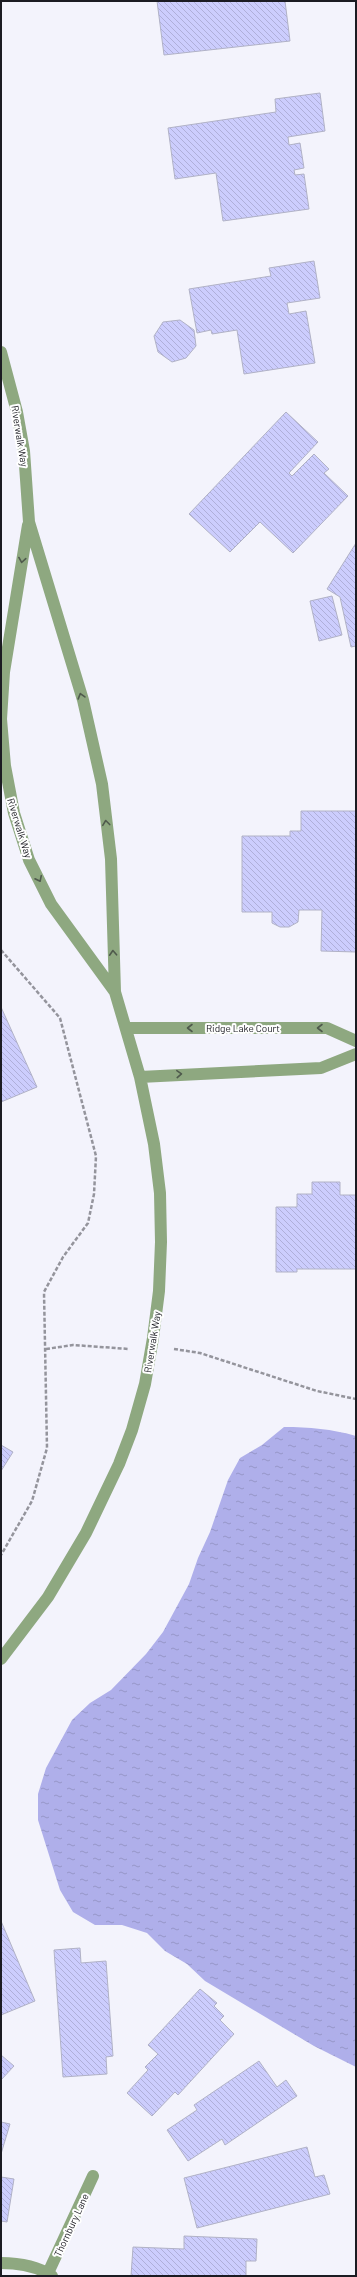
<svg xmlns="http://www.w3.org/2000/svg" width="357" height="2277" font-family="Barlow,sans-serif">
  <defs>
    <pattern id="water-ripples" width="26" height="14" patternUnits="userSpaceOnUse"><rect width="26" height="14" fill="#afafea"/><path d="M2 4q2-2 4 0t4 0M15 11q2-2 4 0t4 0" fill="none" stroke="#9696c8"/></pattern>
    <pattern id="building-back-hatch" width="6" height="6" patternUnits="userSpaceOnUse"><rect width="6" height="6" fill="#cccdfd"/><path d="M-1 5l2 2M0 0l6 6M5-1l2 2" fill="none" stroke="#afafd9"/></pattern>
  </defs>
  <rect width="100%" height="100%" fill="#f3f3fc"/>
  <path fill="url(#water-ripples)" d="M284,1427c25,0 48,2 72,9v631l-42,-21 -109,-65 -18,-17 -22,-13 -18,-18 -25,-8h-27l-22,-13 -13,-22 -22,-70v-26l8,-26 26,-48 18,-17 21,-13 35,-36 17,-22 26,-48 9,-26 12,-26 18,-52 12,-22 22,-13z"/>
  <path fill="url(#building-back-hatch)" stroke="#b1b2c6" d="M157,1h128l5,40 -126,14z
    M320,93l5,38 -37,6 1,8 11,-2 4,25 -10,2 1,5 9,-1 5,35 -86,12 -7,-48 -41,6 -7,-51 108,-16 -1,-13z
    M314,261l6,37 -33,5 2,11 17,-3 9,52 -71,11 -7,-44 -25,4 -1,-4 -14,3 -8,-44 82,-13 -2,-8z
    M180,320l14,10 2,16 -10,12 -14,4 -14,-10 -4,-16 9,-14z
    M286,412l32,30 -29,31 3,3 22,-22 15,15 -5,4 24,23 -55,57 -33,-31 -30,30 -41,-38z
    M356,543v103l-5,1 -11,-50 -13,-8z
    M332,596l10,39 -23,6 -9,-40z
    M301,811h55v141l-35,-1 1,-41h-23l-1,12 -9,5h-9l-8,-4v-11h-30v-76h48v-5h11z
    M1,1007l36,80 -36,15z
    M312,1182h28v13h16v74h-59v3h-21v-65h21v-13h15z
    M1,1445l12,7 -12,19z
    M1,1921l34,80 -34,14z
    M80,1948l1,15 25,-2 7,95 -7,1 1,17 -44,3 -9,-127z
    M200,1989l17,14 -3,3 10,10 -4,4 14,14 -56,61 -3,-3 -23,24 -25,-23 21,-23 -3,-3 13,-13 -10,-9z
    M1,2055l13,11 -13,14z
    M259,2061l18,26 9,-7 11,16 -72,49 -3,-6 -34,22 -21,-31 30,-20 -3,-5z
    M1,2122l9,2 -9,30z
    M307,2147l8,30 9,-2 6,19 -133,34 -13,-50z
    M1,2177l13,2 -7,43 -6,-1z
    M184,2236l73,3 -1,22h-10v15h-115l2,-29 51,2z"/>
  <g fill="none" stroke-linecap="round" stroke-linejoin="round">
    <path stroke="#94949c" stroke-width="2.5" stroke-dasharray="4 2" stroke-linecap="butt" d="M1,950l59,68 36,138 -2,38 -6,29 -25,34 -19,35 3,156 -15,53 -31,54
      M46,1349l27,-4 56,4
      M174,1349l26,4 117,38 39,8"/>
    <path stroke="#8ea880" stroke-width="12" d="M1,352l16,60 7,39 5,71 54,178 19,84 9,75 4,133 25,85 14,67 6,49 1,49 -2,49 -6,47 -8,46 -13,46 -13,34 -33,69 -38,64 -47,62
      M28,525l-24,147 -3,47 4,47 9,47 15,47 22,44 64,88
      M127,1028h200l29,13
      M140,1077l181,-9 35,-14
      M1,2263c18,0 36,3 51,13
      M48,2273l45,-97"/>
  </g>
  <defs><path id="oneway-chevron" d="M-2-3.5L2.5 0L-2 3.5" fill="none" stroke-width="1.6" stroke-linecap="round" stroke-linejoin="round"/></defs>
  <g stroke="#4f5a4c">
    <use href="#oneway-chevron" transform="translate(22 560) rotate(99)"/>
    <use href="#oneway-chevron" transform="translate(81 696) rotate(-106)"/>
    <use href="#oneway-chevron" transform="translate(106 823) rotate(-97)"/>
    <use href="#oneway-chevron" transform="translate(39 879) rotate(64)"/>
    <use href="#oneway-chevron" transform="translate(113 953) rotate(-93)"/>
    <use href="#oneway-chevron" transform="translate(190 1028) rotate(180)"/>
    <use href="#oneway-chevron" transform="translate(320 1028) rotate(-180)"/>
    <use href="#oneway-chevron" transform="translate(179 1074) rotate(-3)"/>
  </g>
  <g text-anchor="middle" dominant-baseline="central" stroke-width="4" stroke-linejoin="round" paint-order="stroke">
    <g font-size="10" fill="#1b1b22" stroke="#fff">
      <text transform="translate(20 436) rotate(81)">Riverwalk Way</text>
      <text transform="translate(20 828) rotate(73)">Riverwalk Way</text>
      <text x="243" y="1028">Ridge Lake Court</text>
      <text transform="translate(152 1342) rotate(-81)">Riverwalk Way</text>
      <text transform="translate(71 2225) rotate(-65)">Thornbury Lane</text>
    </g>
  </g>
  <rect width="357" height="2277" fill="none" stroke="#1b1b22" stroke-width="4"/>
</svg>
